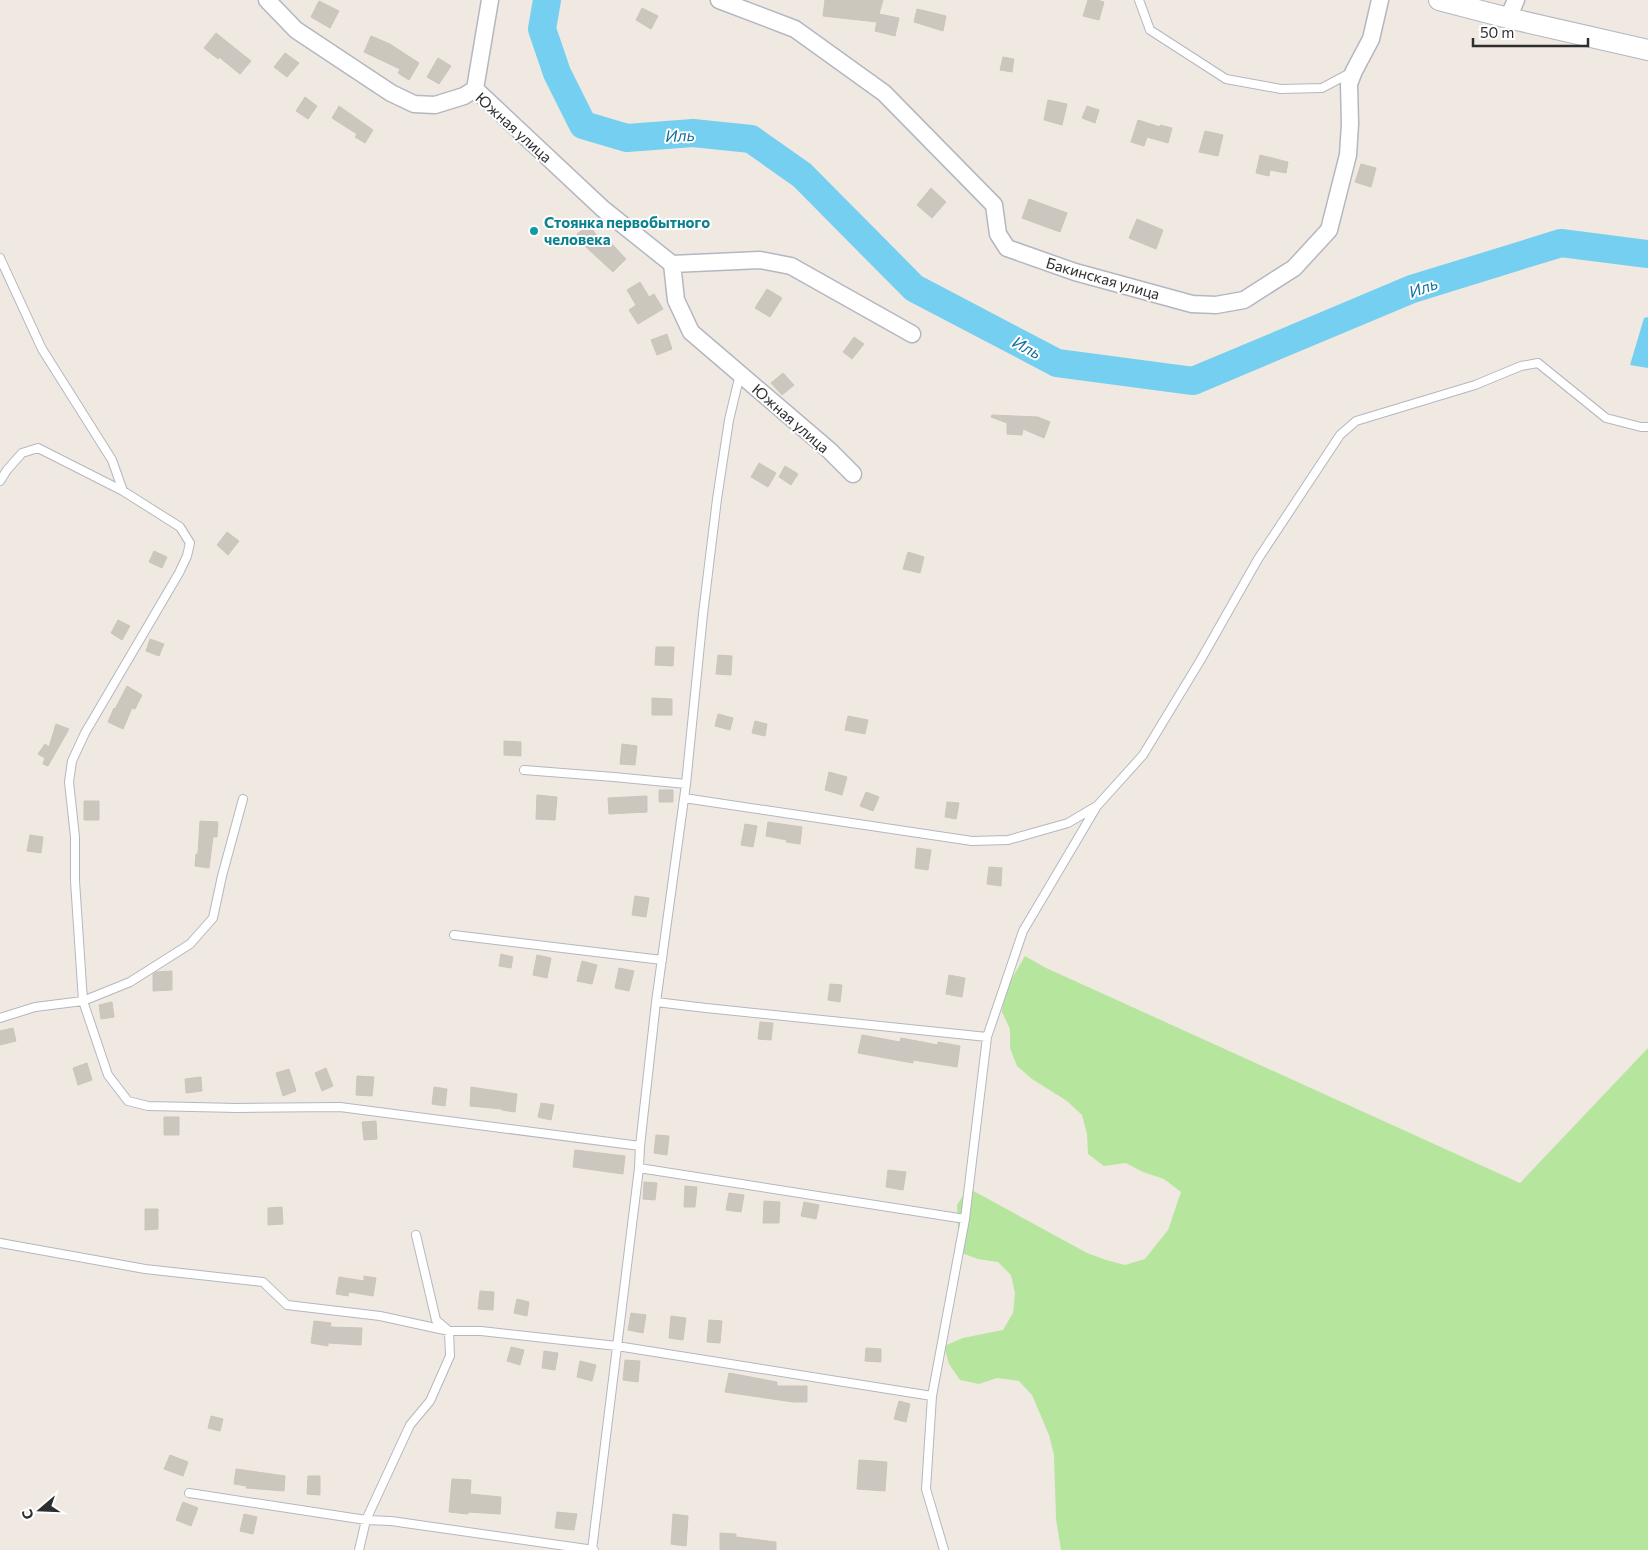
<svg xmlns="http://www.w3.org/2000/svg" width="1648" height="1550" font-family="Commissioner,sans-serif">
  <rect width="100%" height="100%" fill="#efe9e1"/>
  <path fill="#b6e59e" d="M1025,956l19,11 476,216 128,-135v502h-587l-5,-31 -2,-64 -5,-20 -17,-40 -13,-14 -22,-3 -18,6 -19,-4 -11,-16 -5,-18 19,-8 40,-8 10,-17 2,-20 -4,-18 -13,-13 -20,-3 -19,-7 -2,-47 11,-17 119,65 19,7 19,5 20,-6 23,-29 13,-38 -17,-13 -21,-7 -17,-9 -22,3 -16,-12 -1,-20 -5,-19 -15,-14 -35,-22 -15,-13 -7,-18v-19l-8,-17 2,-20z"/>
  <path fill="#75cff0" d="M1648,317v51l-18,-3 14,-47z"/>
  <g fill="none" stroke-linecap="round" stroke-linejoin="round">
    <path stroke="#75cff0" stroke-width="28" d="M547,0l-5,29 15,44 26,52 44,13 66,-5 58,6 51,36 112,113 143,75 136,18 219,-92 149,-46 87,11"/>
  </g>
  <path fill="#cbc7bf" stroke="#cbc5ba" d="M825,0h58l-4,14 20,4 -4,18 -20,-5 2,-9 -54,-6z
    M1088,0h9l7,2 -5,18 -16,-4z
    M319,1l20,10 -9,17 -19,-11z
    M642,8l16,8 -7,13 -15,-9z
    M917,9l29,7 -3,15 -29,-9z
    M216,33l35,28 -11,13 -21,-17 -1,2 -14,-11z
    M371,36l19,8 29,19 -10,17 -11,-7 2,-4 -36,-17z
    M285,53l14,10 -12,14 -13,-10z
    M1003,57l11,2 -2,13 -12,-2z
    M438,58l13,8 -12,18 -12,-7z
    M305,97l12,9 -9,13 -12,-8z
    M1048,100l19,4 -5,21 -18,-5z
    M339,106l34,24 -8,13 -10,-6 2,-3 -25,-16z
    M1087,106l12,4 -4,13 -13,-5z
    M1138,120l22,7v-2l12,3 -4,15 -21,-6 -3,9 -13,-4z
    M1205,131l18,4 -5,21 -19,-4z
    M1260,155l28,7 -2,11 -16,-3 -1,6 -13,-3z
    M1361,164l15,4 -5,19 -16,-5z
    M931,188l15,14 -14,16 -15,-13z
    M1029,199l38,14 -7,19 -38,-14z
    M1137,219l26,11 -7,19 -27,-11z
    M589,225l17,23 5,-5 15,16 -13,13 -27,-25 -9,-13z
    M640,282l9,15 5,-3 9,15 -25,15 -9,-14 7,-5 -9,-15z
    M767,289l15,9 -12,19 -15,-9z
    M667,334l5,15 -15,6 -6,-15z
    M854,337l10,7 -12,15 -9,-7z
    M783,373l11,12 -12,10 -11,-12z
    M992,415l46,2 12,5 -6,16 -21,-9 -1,6 -15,-1v-11l-16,-6z
    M759,463l17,10 -8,14 -17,-10z
    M785,466l13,8 -7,11 -12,-8z
    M227,532l12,9 -11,14 -11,-10z
    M154,551l13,6 -5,11 -13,-6z
    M908,552l16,5 -4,16 -17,-4z
    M118,620l12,6 -8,14 -11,-7z
    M150,639l14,5 -5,12 -13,-5z
    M656,647h18l-1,19 -18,-1z
    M718,655l14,1 -1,19 -15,-1z
    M127,686l15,9 -7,14 -3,-1 -9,21 -15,-7 6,-14 1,1z
    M652,698l20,1v16h-20z
    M718,714l15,4 -3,12 -15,-4z
    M848,716l20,4 -3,14 -20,-4z
    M755,721l12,3 -2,12 -13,-3z
    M56,724l13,5 -21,37 -5,-2 2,-6 -7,-4 7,-10 4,3z
    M504,741l17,1v14l-17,-1z
    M622,744l15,2 -2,19 -15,-1z
    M829,772l18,5 -5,18 -17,-5z
    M659,790h14v12h-14z
    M866,792l13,5 -6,14 -13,-5z
    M537,795l20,2 -2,23 -19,-1z
    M647,796v16l-38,2 -1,-16z
    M84,801h15v19h-15z
    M947,802l12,1 -3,16 -11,-2z
    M200,821l18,1 -1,15h-4l-4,31 -14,-2 1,-12h2z
    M768,822l34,5 -2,17 -14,-2 1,-2 -21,-4z
    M745,824l12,2 -4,21 -12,-2z
    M30,835l13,2 -2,16 -14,-2z
    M917,848l14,2 -3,20 -13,-2z
    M989,867l13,1 -1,18 -14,-2z
    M635,896l14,2 -3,19 -14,-2z
    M501,954l12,3 -2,11 -12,-2z
    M537,955l14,3 -4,20 -14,-3z
    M582,961l15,4 -5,19 -15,-3z
    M619,968l15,3 -5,20 -14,-3z
    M172,971v19l-19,1v-17l3,-2z
    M949,975l16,3 -3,19 -16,-3z
    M830,984l12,1 -2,17 -12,-2z
    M112,1002l2,15 -13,2 -2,-14z
    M760,1022l13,1 -2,17 -13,-1z
    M13,1028l3,13 -16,4v-14z
    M862,1035l38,7 1,-4 37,7v-3l22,4 -3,21 -44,-7v3l-55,-10z
    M87,1063l5,17 -14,5 -5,-17z
    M326,1068l7,18 -11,5 -7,-18z
    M289,1069l7,22 -13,5 -7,-23z
    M357,1076l17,1 -2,19 -16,-1z
    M201,1077l1,14 -16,2 -1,-14z
    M434,1087l13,2 -2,17 -13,-2z
    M471,1087l46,7 -2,18 -13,-2v-1l-32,-3z
    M541,1103l13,2 -3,15 -13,-3z
    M164,1117h15v18h-15z
    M376,1121l1,18 -13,1 -2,-18z
    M656,1135l13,1 -2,19 -13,-2z
    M575,1150l50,6 -2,18 -50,-7z
    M888,1170l18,2 -3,18 -17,-3z
    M644,1182l13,1 -2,17 -12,-1z
    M685,1186l12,1 -2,20h-11z
    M729,1193l15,2 -3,17 -15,-2z
    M764,1201l16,1 -1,21h-16z
    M804,1202l15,3 -3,14 -15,-3z
    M282,1207l1,17 -15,1v-17z
    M145,1209h13v20l-13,1z
    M364,1276l12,2 -3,18 -24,-4 -1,4 -12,-2 3,-17 25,4z
    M480,1291l14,1 -1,18 -15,-1z
    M517,1299l12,3 -2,14 -13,-3z
    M631,1313l15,2 -3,18 -15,-3z
    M671,1316l15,2 -3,22 -14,-2z
    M709,1320l13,1 -2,22 -13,-1z
    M314,1321l17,2 -1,4 32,1 -1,17 -33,-2v3l-17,-3z
    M511,1347l13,3 -4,15 -13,-4z
    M866,1348l15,1v13l-16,-1z
    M544,1351l14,2 -3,17 -13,-2z
    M625,1360l15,1 -2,21 -15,-2z
    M580,1361l16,4 -4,16 -15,-4z
    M729,1373l48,9v4h30v16h-14l-68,-10z
    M899,1401l11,3 -4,18 -12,-3z
    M211,1416l12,3 -3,12 -12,-3z
    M170,1455l18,7 -5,14 -19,-7z
    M859,1460l28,2 -2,29 -28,-2z
    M236,1469l49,7 -1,15 -38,-3 1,-2 -13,-2z
    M308,1476h12v19l-13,-1z
    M452,1479l19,1 -1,14 31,3 -1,17 -32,-2v2l-19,-2z
    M183,1502l15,6 -7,18 -15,-6z
    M557,1512l20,2 -3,16 -19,-2z
    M244,1514l13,3 -4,17 -13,-3z
    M673,1514l15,2 -2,30 -15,-2z
    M720,1533l16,1v3l40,5v8h-56z"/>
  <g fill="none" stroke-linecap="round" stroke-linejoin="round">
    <g stroke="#b4b7c1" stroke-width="10">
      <path id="service" d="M1139,0l11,30 76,49 55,10 41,-1 30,-16
        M0,258l42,91 70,111 11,31
        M0,481l7,-11 15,-17 16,-5 85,43 57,36 10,16 -3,13 -8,17 -94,160 -13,28 -3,21 6,55v44l8,120 25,74 20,26 20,5 89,2 103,-1 300,39
        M524,770l90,7 72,7
        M684,798l288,43 36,-1 60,-17 27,-16
        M454,935l208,25
        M656,1002l50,6 281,29
        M0,1018l35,-11 48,-6 47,-19 60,-38 23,-26 9,-42 21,-77
        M639,1168l326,51
        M0,1243l145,26 118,13 24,23 93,11 69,15h32l136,15 315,50
        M189,1493l177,27 25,1 203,29
        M359,1550l7,-30 44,-95 20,-24 20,-45 -1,-25 -13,-11 -20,-85
        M592,1550l47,-382 1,-22 16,-144 30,-218 17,-170 14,-115 12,-79 11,-46
        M944,1550l-18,-61 6,-93 33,-177 22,-182 36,-106 74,-125 46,-51 57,-94 58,-102 82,-124 16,-14 119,-36 46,-19 17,-3 68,55 35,9h7"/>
    </g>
    <g stroke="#b4b7c1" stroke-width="19">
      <path id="minor" d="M267,0l29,30 95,63 23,11 21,1 29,-9 11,-7
        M719,0l76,29 89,64 110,112 4,29 9,14 68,24 117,32 24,1 28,-5 50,-32 35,-38 19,-75 2,-31 -1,-40 5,-13 17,-32 9,-39
        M1508,18l8,-18
        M475,89l128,120 69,55 88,-4 31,6 121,68
        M475,89l15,-89
        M672,264l4,36 15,32 138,118 24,24"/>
    </g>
    <g stroke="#b4b7c1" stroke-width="22">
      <path id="tertiary" d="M1439,0l69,18 140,32"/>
    </g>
    <use href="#service" stroke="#fff" stroke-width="8"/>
    <use href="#minor" stroke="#fff" stroke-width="16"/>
    <use href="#tertiary" stroke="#fff" stroke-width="20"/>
  </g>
  <circle fill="#0f9aa8" stroke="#fff" stroke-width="2" cx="534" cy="231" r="5"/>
  <g text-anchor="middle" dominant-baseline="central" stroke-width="4" stroke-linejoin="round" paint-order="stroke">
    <g font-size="15" fill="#2e2e2e" stroke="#fff">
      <text transform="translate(514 127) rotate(42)">Южная улица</text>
      <text transform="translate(1103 278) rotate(16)">Бакинская улица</text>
      <text transform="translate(791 418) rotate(41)">Южная улица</text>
    </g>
    <g font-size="15" font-weight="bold" fill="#0d838f" stroke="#fff" text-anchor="start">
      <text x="544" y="222">Стоянка первобытного<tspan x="544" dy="17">человека</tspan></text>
    </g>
    <g font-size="16" font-style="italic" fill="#0d6fa3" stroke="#fff">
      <text transform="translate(680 135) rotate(-2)">Иль</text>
      <text transform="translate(1423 287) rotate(-19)">Иль</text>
      <text transform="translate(1027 347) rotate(28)">Иль</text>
    </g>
  </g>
  <g transform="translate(40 1510) rotate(251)" stroke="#ffffff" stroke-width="4" paint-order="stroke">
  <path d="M0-4L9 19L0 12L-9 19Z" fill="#2e2e2e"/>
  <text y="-8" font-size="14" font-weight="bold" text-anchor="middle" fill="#2e2e2e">С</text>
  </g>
  <path d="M1473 38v8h115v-8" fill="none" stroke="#2e2e2e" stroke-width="2.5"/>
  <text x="1480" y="38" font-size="15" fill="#2e2e2e" stroke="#ffffff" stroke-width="4" paint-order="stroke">50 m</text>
</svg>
